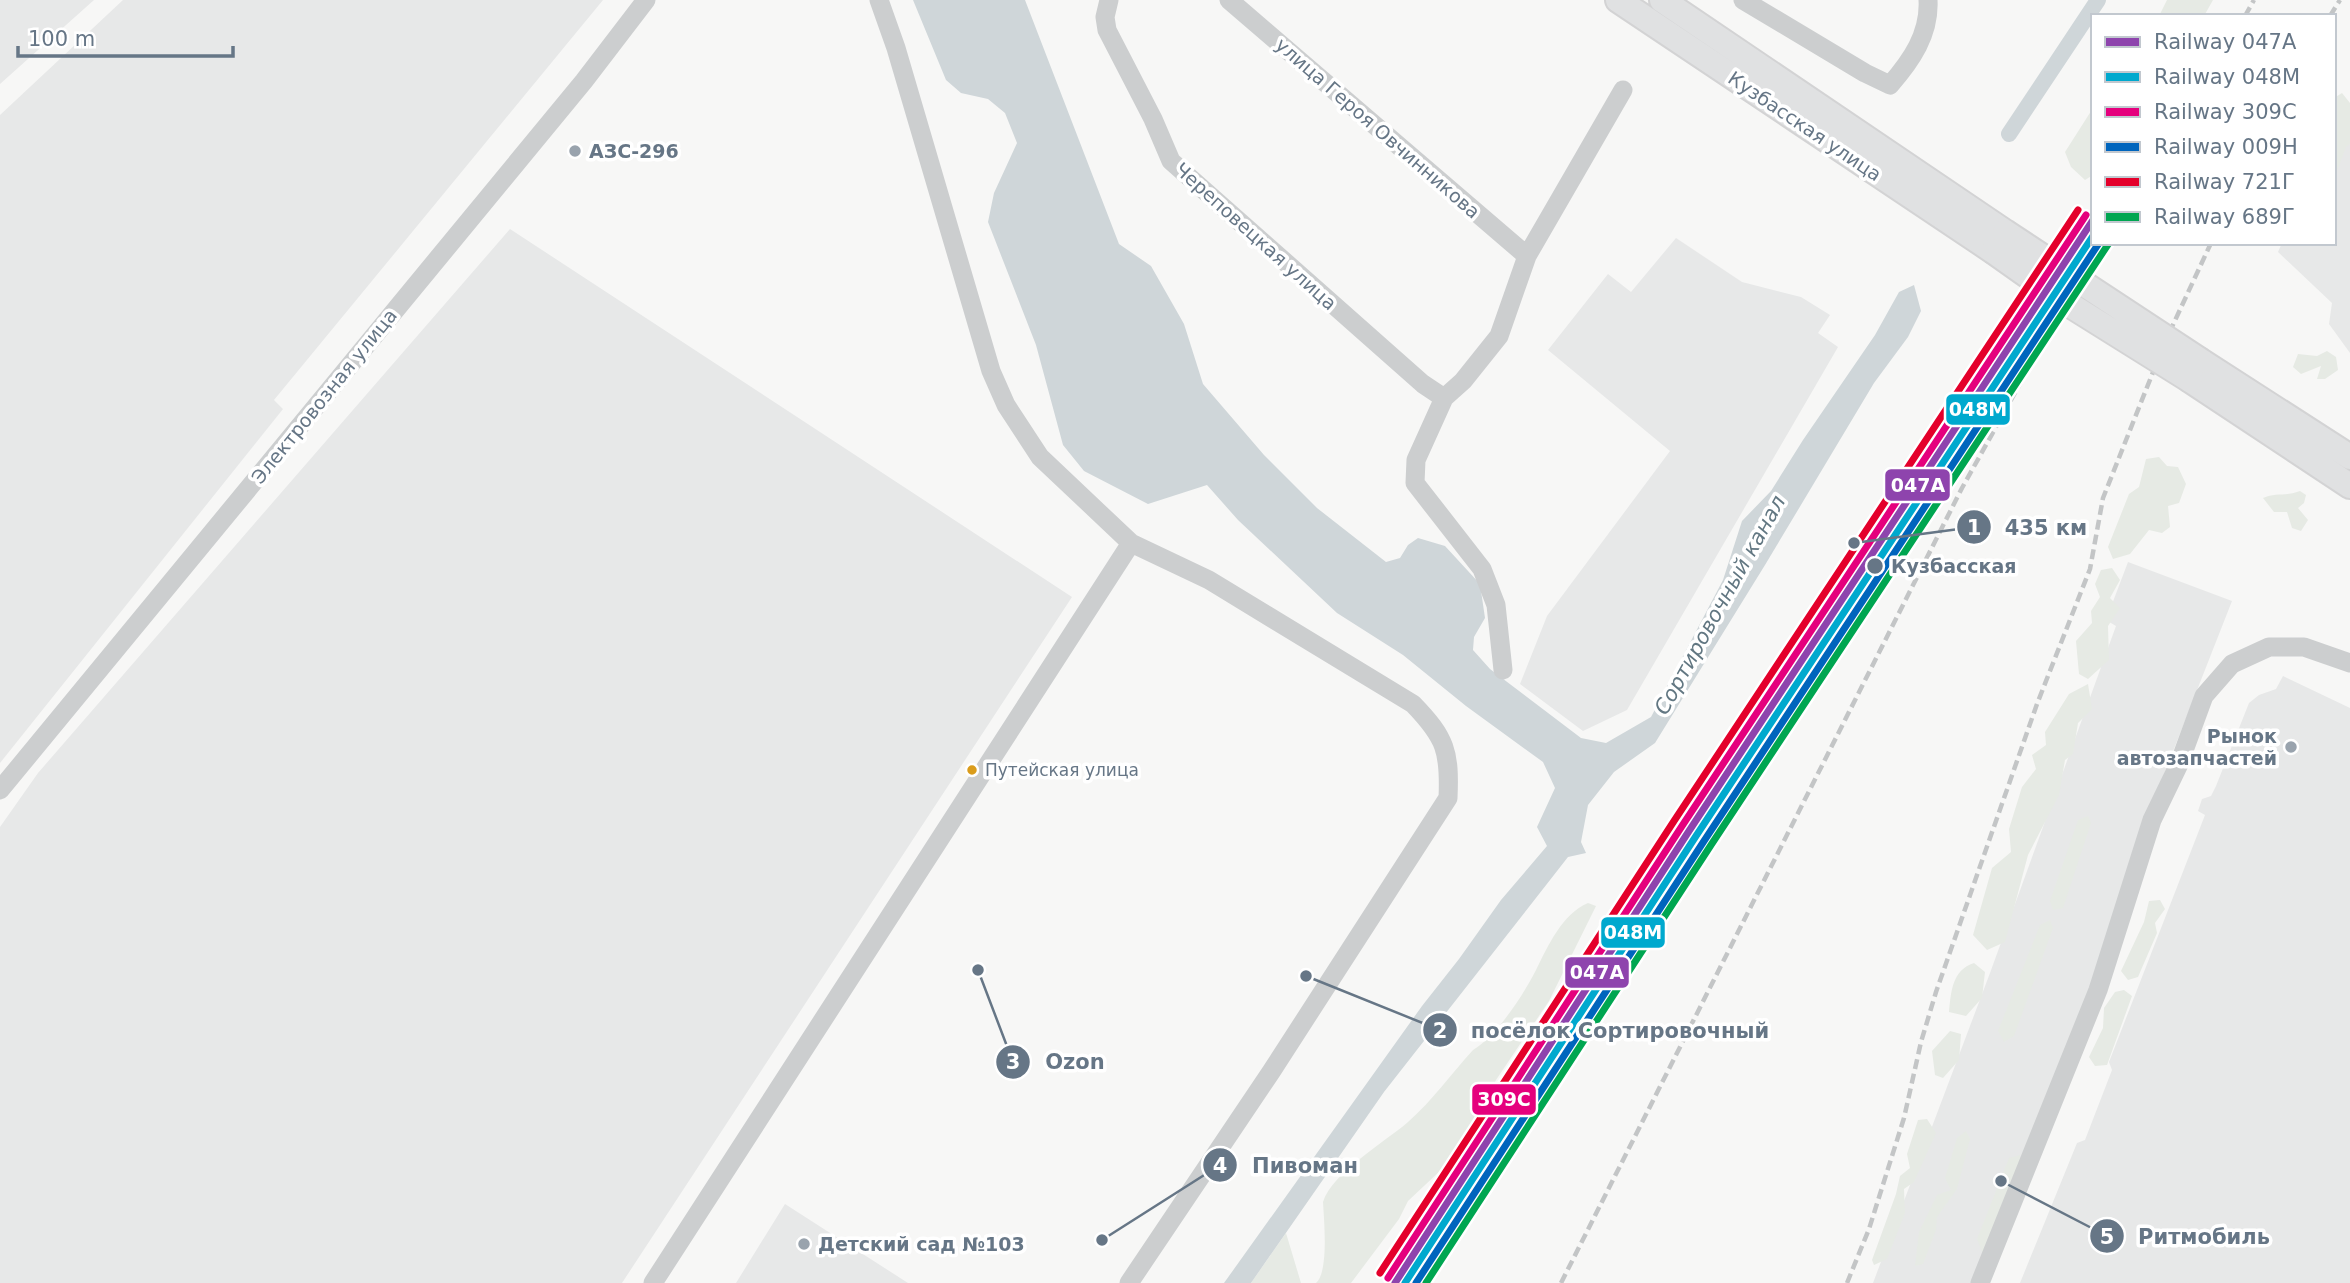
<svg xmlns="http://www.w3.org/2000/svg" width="2350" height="1283" font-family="'DejaVu Sans',sans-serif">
  <rect width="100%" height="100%" fill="#f7f7f6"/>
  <path fill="#e7e8e8" d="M0,0h94l-94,84z
    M123,0h480l-329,400 9,9 -283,354v-648z
    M2350,109v244l-21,-29 3,-21 -54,-51 4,-9h52v-107z
    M510,229l562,368 -450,686h-622v-456l38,-54z
    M1676,238l66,44 59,15 29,18 -12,18 20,14 -211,363 -44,21 -63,-47 27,-68 123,-165 -122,-101 60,-76 23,18z
    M2128,562l104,39 -84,214 -45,147 -130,321h-100l117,-310 126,-347 -10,-6z
    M2283,676l67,32v575h-330l57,-140 8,-3 27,-70 -3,-8 96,-247 -7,-4 4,-12 9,-3 5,-10 33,-83 10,-8 17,-6z
    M785,1204l123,79h-172z"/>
  <path fill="#e6eae4" d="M2167,0h46l-9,16h-45z
    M2342,93l8,10v41l-4,3 -12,32v-81z
    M2093,108v67l-8,5 -14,-13 -6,-15z
    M2327,351l9,6 2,13 -13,9h-8l4,-13 -20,8 -8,-7 5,-13 19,2z
    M2159,457l8,9 11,1 8,17 -7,19 -11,3 2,21 -8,6 -13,-3 -19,24 -17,5 -5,-12 21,-53 10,-7 7,-28z
    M2300,491l6,4 -2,8 -6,5 10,12 -7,11 -9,-3 -5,-16h-13l-11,-14c13,-6 22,-1 37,-7z
    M2112,568l8,12 -10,18 10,10 -12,18 1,34 -21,19 -9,-5 -3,-33 16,-18 -1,-12 9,-14 -5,-13 6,-14z
    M2088,684l4,25 -14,14 -5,31 -8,6 -6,35 -31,60 -23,87 -18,8 -14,-15 19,-67 19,-16 -2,-23 13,-42 14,-18 -4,-14 14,-10 -1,-13 24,-38z
    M2088,816l3,7 -28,85 -10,2 -3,-9 28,-81z
    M2160,900l5,9 -10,14 2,10 -19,44 -10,3 -7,-9 23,-49 5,-21z
    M1588,903l8,3 -47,95 -53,79 -28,54 -27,36 -33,31 -9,18 -48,64h-35c13,-11 8,-63 7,-81 9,-29 62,-60 85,-80 24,-21 44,-49 65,-72 23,-13 51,-56 63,-80 12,-24 26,-56 52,-67z
    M2050,920l3,8 -39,108 -10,6 -6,-11 42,-106z
    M1974,963l11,9 -3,26 -16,18 -17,-4c2,-20 3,-42 25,-49z
    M2124,990l8,6 -25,69 -12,1 -6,-9 14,-29 1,-20 11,-16z
    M1950,1031l11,3 -2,26 -16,18 -8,-3 -3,-24z
    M1927,1119l9,14 -22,49 -10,7 1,24 -18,46 -13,6 -2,-5 24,-66 4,-18 10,-8 -3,-14 11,-34z
    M1966,1131l4,8 -13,50 -20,28 -1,13 -13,34 -8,2 4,-34 18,-37 14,-5 -6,-12 12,-40z
    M2020,1155l1,8 -38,91 -6,-15 32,-81z
    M1286,1233l15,50h-50z"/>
  <path fill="#cfd6d9" d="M913,0h112l94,244 32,22 33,58 19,60 61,71 53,53 69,54 14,-4 8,-13 10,-7 27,8 35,38 5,34 -11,19 -1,13 17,19 91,69 25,5 45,-26 72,-137 19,-59 29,-30 32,-51 72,-105 24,-43 15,-7 7,26 -13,26 -34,46 -109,182 -110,178 -41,29 -26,33 -7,37 5,11 -18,4 -184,235 -133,191h-27l198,-277 37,-47 42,-59 46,-54 -10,-19 18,-39 -12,-26 -77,-56 -63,-51 -66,-42 -99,-93 -31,-35 -59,19 -64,-33 -21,-26 -27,-100 -48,-123 6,-29 23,-50 -12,-30 -17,-14 -27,-6 -15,-13z"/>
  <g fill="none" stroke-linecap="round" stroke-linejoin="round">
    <path stroke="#cfd6d9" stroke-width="16" d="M2009,134l89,-134"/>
    <g stroke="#d3d3d4" stroke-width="28">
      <path id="major" d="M1618,0l375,251
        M1662,0l343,232
        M2201,361l149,96
        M2190,380l160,106"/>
    </g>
    <path stroke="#cccecf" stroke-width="19" d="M879,0l17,48 95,323 15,34 34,52 91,86 78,37 204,124c33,34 37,48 35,94l-177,274 -142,211
      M1109,0l-4,17 2,13 46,89 18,42 252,223 21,14
      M1229,0l298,256
      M1743,0l122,73 25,12c21,-24 40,-51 38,-85
      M1503,670l-7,-65 -14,-36 -67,-86 1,-23 28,-62 19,-17 36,-45 28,-80 96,-166
      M0,790l584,-709 62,-81
      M653,1283l478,-740
      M1980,1283l118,-293 54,-170 27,-56 25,-68 28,-32 37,-17h35l46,16"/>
    <use href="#major" stroke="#e0e1e2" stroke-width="24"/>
    <path stroke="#c3c5c6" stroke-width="4.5" stroke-dasharray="10 5" stroke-linecap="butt" d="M2245,16l9,-16
      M2330,16l10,-16
      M1561,1283l401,-795 68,-122 80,-123
      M1847,1283l22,-54 35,-111 17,-76 15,-50 101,-288 53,-135 13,-71 62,-156 46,-99"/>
    <g stroke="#d3d3d4" stroke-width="28" stroke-linecap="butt">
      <path id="major-bridge" d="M2005,232l196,129
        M1993,251l69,49 128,80"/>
    </g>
    <use href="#major-bridge" stroke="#e0e1e2" stroke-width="24"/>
    <g stroke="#fff" stroke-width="12">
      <path id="rail-1" d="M1395,1283l294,-452 404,-611"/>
    </g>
    <g stroke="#fff" stroke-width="12">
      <path id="rail-2" d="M1405,1283l291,-447 397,-600"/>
    </g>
    <g stroke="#fff" stroke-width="12">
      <path id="rail-3" d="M1388,1278l294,-452 404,-611"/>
    </g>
    <g stroke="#fff" stroke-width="12">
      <path id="rail-4" d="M1416,1283l288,-442 395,-598"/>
    </g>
    <g stroke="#fff" stroke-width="12">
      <path id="rail-5" d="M1380,1273l294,-452 404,-611"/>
    </g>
    <g stroke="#fff" stroke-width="12">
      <path id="rail-6" d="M1426,1283l285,-438 398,-602"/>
    </g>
    <use href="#rail-1" stroke="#8e44ad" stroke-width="7"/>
    <use href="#rail-2" stroke="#00a9ce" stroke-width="7"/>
    <use href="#rail-3" stroke="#e5007d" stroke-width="7"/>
    <use href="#rail-4" stroke="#0065bd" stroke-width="7"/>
    <use href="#rail-5" stroke="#e4002b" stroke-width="7"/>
    <use href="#rail-6" stroke="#00a651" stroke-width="7"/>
  </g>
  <g fill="#99a3ad" stroke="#fff" stroke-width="2.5">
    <circle cx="575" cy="151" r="7"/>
    <circle cx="2291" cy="747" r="7"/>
    <circle cx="804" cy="1244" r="7"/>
  </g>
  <circle fill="#667686" stroke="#fff" stroke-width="2.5" cx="1875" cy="566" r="9"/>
  <circle fill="#da9c1b" stroke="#fff" stroke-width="2.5" cx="972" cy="770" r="6"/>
  <g text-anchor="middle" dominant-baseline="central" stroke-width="7" stroke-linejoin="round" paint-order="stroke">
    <g font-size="17" fill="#667686" stroke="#fff" text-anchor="start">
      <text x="985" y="770">Путейская улица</text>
    </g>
    <g font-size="19" fill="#667686" stroke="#fff">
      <text transform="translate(1805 126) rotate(34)">Кузбасская улица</text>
      <text transform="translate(1378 128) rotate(41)">улица Героя Овчинникова</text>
      <text transform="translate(1256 236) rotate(42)">Череповецкая улица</text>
      <text transform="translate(324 396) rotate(-51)">Электровозная улица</text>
    </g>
    <g font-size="19" font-weight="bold" fill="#667686" stroke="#fff" text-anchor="start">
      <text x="589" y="151">АЗС-296</text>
      <text x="2277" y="736" text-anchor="end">Рынок<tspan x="2277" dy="22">автозапчастей</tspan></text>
      <text x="818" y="1244">Детский сад №103</text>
    </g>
    <g font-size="19" font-weight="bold" fill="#667686" stroke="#fff" text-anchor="start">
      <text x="1891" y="566">Кузбасская</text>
    </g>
    <g font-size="21" font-style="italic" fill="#627782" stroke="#fff">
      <text transform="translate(1720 605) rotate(-61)">Сортировочный канал</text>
    </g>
  </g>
  <path fill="none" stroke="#667686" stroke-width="2.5" d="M1854 543L1974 527M1306 976L1440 1030M978 970L1013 1062M1102 1240L1220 1165M2001 1181L2107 1236"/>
  <g fill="#667686" stroke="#fff" stroke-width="2.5">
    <circle cx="1854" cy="543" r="7"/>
    <circle cx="1306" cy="976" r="7"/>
    <circle cx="978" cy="970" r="7"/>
    <circle cx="1102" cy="1240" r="7"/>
    <circle cx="2001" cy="1181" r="7"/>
    <circle cx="1974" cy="527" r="18"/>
    <circle cx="1440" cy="1030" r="18"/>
    <circle cx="1013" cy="1062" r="18"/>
    <circle cx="1220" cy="1165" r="18"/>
    <circle cx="2107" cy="1236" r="18"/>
  </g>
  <g font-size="21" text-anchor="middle" font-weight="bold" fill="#fff">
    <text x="1974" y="535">1</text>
    <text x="1440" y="1038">2</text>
    <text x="1013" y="1069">3</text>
    <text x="1220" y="1173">4</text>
    <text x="2107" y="1244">5</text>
  </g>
  <g font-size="21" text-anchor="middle" font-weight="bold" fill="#667686" stroke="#fff" stroke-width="7" stroke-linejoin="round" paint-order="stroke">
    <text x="2046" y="535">435 км</text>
    <text x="1620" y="1038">посёлок Сортировочный</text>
    <text x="1075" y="1069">Ozon</text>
    <text x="1305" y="1173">Пивоман</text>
    <text x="2204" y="1244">Ритмобиль</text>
  </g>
  <g stroke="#fff" stroke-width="2.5">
    <rect x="1945" y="393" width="66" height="33" rx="7" fill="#00a9ce"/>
    <rect x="1884" y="468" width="67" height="34" rx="7" fill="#8e44ad"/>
    <rect x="1600" y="916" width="66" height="33" rx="7" fill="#00a9ce"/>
    <rect x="1564" y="956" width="66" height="33" rx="7" fill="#8e44ad"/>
    <rect x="1471" y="1083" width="66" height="33" rx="7" fill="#e5007d"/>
  </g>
  <g font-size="19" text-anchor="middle" font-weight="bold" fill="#fff">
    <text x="1978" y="416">048М</text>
    <text x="1918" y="492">047А</text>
    <text x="1633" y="939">048М</text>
    <text x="1597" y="979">047А</text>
    <text x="1504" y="1106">309С</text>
  </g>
  <rect x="2091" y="14" width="245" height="231" fill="#ffffff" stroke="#c2c8cf" stroke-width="2"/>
  <rect x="2105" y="37" width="35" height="10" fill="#8e44ad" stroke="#c2c8cf" stroke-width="2"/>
  <text x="2154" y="49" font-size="21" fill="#667686">Railway 047А</text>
  <rect x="2105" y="72" width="35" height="10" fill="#00a9ce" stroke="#c2c8cf" stroke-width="2"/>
  <text x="2154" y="84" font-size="21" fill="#667686">Railway 048М</text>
  <rect x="2105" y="107" width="35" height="10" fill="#e5007d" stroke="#c2c8cf" stroke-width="2"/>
  <text x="2154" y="119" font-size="21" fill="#667686">Railway 309С</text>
  <rect x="2105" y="142" width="35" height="10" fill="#0065bd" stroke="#c2c8cf" stroke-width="2"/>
  <text x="2154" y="154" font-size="21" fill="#667686">Railway 009Н</text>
  <rect x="2105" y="177" width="35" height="10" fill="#e4002b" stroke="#c2c8cf" stroke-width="2"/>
  <text x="2154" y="189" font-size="21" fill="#667686">Railway 721Г</text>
  <rect x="2105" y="212" width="35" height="10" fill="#00a651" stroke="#c2c8cf" stroke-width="2"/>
  <text x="2154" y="224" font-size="21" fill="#667686">Railway 689Г</text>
  <path d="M18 46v10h215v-10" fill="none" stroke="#667686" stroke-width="3.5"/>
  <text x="28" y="46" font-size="21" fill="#667686" stroke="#ffffff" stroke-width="5" paint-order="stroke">100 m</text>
</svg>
